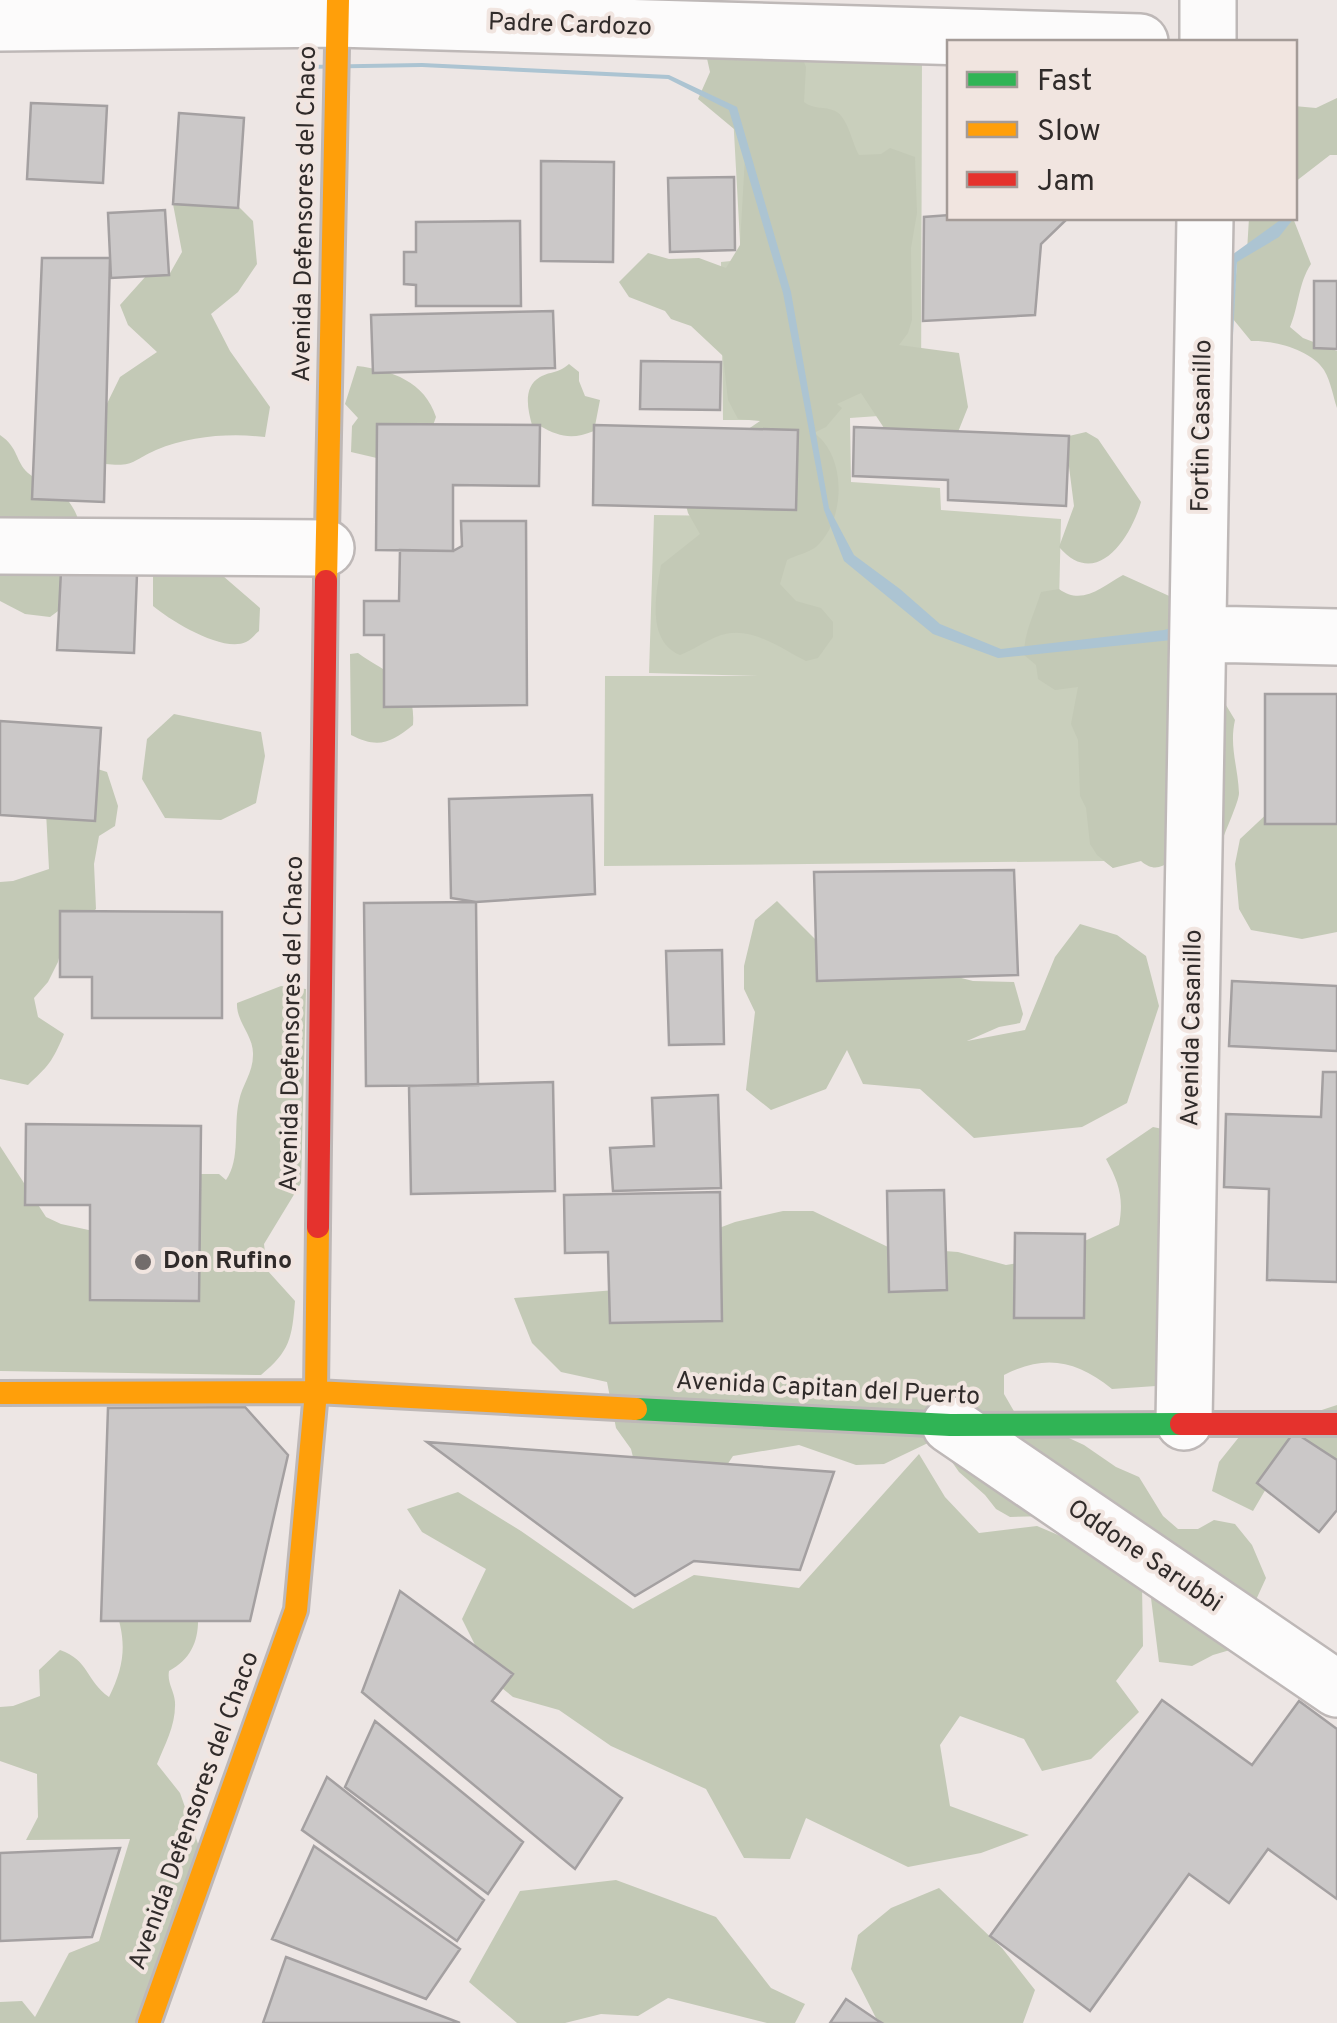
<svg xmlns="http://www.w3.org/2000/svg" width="1337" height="2023" font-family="Overpass,sans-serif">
  <rect width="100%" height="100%" fill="#ede6e4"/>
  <path fill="#c9cfbc" d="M729,41l193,8 -1,364 -71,5 1,64 89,6 1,22 120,9 -2,84 127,1 -73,264 -9,-7 -500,5 1,-190h153l-109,-3 5,-158 147,2 -1,-97h-77l-2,-158 20,-2z"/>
  <path fill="#c3c9b6" d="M800,52l6,15 -2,35c10,8 20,4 31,9 13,6 17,32 24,44l22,-1 9,-6 25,9 2,56 -6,35 1,72 -4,13 -9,12 60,8 9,54 -16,40 -68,-19 -23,-35 -24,11 5,4 -16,19 -12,6c33,23 32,87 2,114 -8,6 -20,8 -29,13l-7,24 16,17 25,7 12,14v15l-15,21 -12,3c-27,-13 -57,-38 -90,-24 -12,5 -23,13 -36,18 -34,-14 -24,-62 -19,-90l39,-31 -12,-21 -5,-19 58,-60 19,-13 -22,-2 -10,-19 -5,-44 -32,-30 -20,-7 -6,-8 -36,-14 -10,-15 29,-29 21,6 30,-1 27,10 14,-23 6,-106 -48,-40 12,-27 -4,-18z
    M1337,98v57h-7l-35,27 -1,-76 22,2z
    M223,191l30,30 4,43 -19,28 -27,22 19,37 40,56 -5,30c-36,-4 -75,-1 -109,13 -25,11 -21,17 -51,14l-9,-38 24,-49 37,-25 -29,-27 -8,-20 26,-29 23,-1 13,-23 -9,-48z
    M1249,218h44l18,46c-13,20 -12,42 -21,63l13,11 34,13v57c-4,-12 -6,-26 -13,-38 -13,-20 -50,-30 -73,-29l-18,-22 4,-58 10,-10z
    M569,364l10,8v9l6,15 15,4 -6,31c-22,9 -34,6 -54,-5l-1,22c-5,-20 -23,-57 1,-71 11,-6 17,-3 29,-13z
    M357,366c35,4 68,16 79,51l-5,14 -50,28 -30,-7 1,-26 6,-8 -13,-14z
    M1086,432l12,7 43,63c-10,35 -44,89 -82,45l15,-41 -6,-47 1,-23z
    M0,435c19,13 15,26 28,38 10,9 24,12 34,21 31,30 17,68 11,106l-23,17 -25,-3 -25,-13z
    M195,566l28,10 37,32 -1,23c-5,4 -8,9 -13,11 -23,11 -75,-21 -93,-36v-32z
    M1123,575l55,25 11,44 46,76c-6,26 3,47 4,73 0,9 -15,40 -19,54 -11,2 -23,2 -34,6 -17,6 -27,24 -45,8l-28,7 -16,-13 -7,-11 -4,-36 -6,-12 -2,-56 -7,-16 7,-37 -23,3 -17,-11 -2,-14 -12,-10c0,-23 10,-40 17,-63l18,-3c23,17 43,-2 64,-14z
    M358,653c32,23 58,26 55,72 -22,18 -35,24 -62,10l-1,-81z
    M174,714l87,18 4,24 -9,47 -35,17 -56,-2 -23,-39 5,-40z
    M88,766l19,6 11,34 -3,20 -16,10 -5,28 2,45 -32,29 -6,24 -10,20 -14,16 4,19 26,17c-12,29 -16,32 -36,51l-28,-6v-197l13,-1 36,-12 -3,-57z
    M1337,801v131l-35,7 -51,-9 -12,-21 -4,-45 5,-25 32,-30z
    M777,901l40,40 156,40 41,1 9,32 -3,9 -21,4 -32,14 58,-11 30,-73 25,-33 37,11 29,21 13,50 -32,97 -45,24 -108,11 -54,-49 -57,-5 -16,-34 -21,39 -55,21 -25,-20 9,-78 -11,-23v-23l11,-46z
    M281,986l25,3 -5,194 -37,61 3,26 28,31c-3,37 -5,50 -34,74l-261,-4v-225l46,71 15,7 46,10 73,-60h39l7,6c15,-21 7,-54 13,-79 3,-16 14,-28 14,-46 1,-19 -17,-33 -16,-52z
    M1153,1127l19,4 -4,183 -11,21 10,41 -11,10 -44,3c-36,-29 -67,-35 -108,-14v19l11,19 69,32 32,22 23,10 24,39 15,13h20l16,-9 21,4 17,21 14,33 -11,24 -8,43 -34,10 -21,11 -33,-4 -10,-80 -99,-66 -40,1 -14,-8 -11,-14 -26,-23 -14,-20 -17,-9 -44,21 -28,1 -57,-20 -66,11 -22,33 -70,1 -10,-41 -15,-21 -9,-46 -46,-10 -29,-29 -18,-45 127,-10 54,-51 40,-15 48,-11h30l75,36 70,5 48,13 42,-7 71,-33c5,-27 0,-42 -13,-66z
    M1337,1405v73l-67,4 -17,29 -41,-20 7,-29 20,-25z
    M919,1454l26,43 34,36 58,-7 59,25 46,34 1,61 -27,35 23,31 -48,47 -49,12 -18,-32 -64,-23 -20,29 10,61 79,29 -48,18 -73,14 -102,-49 -16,41 -46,-1 -38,-69 -95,-43 -52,-36 -46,-13 -20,-16 -31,-62 24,-50 -64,-37 -15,-23 51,-17 63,39 112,78 61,-34 105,13z
    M113,1602l85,14c1,25 -7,43 -29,55 -2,12 5,19 6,31 1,23 -10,42 -18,62l23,29 22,62 -56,168h-146v-21l22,-1 13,16 34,-64 30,-12 31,-102 -104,1 12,-23 -1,-43 -37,-13v-54l13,-1 27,-10 -1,-26 21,-20c29,10 26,31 49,47 17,-34 18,-58 4,-95z
    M616,1880l100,37 55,71 34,16 -10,19h-28l-99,-25 -30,18 -37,-2 -36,9h-48l-48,-41 51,-91z
    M939,1888l63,60 33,42 -12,33h-141l-5,-3 -26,-51 7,-34 33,-27z"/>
  <path fill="#acc4d2" d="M303,0h6l-2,65 115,-2 247,12 68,32 54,185 38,216 25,47 46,34 40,35 61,25 163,-19 21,-6 44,-367 54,-39h11l-15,19 -42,25 -8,147 -38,229 -193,20 -65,-24 -89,-73 -20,-51 -41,-217 -54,-183 -61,-31 -246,-12 -120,2z"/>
  <path fill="#cbc8c8" stroke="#a4a0a1" stroke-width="2.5" d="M31,103l76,3 -4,77 -76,-4z
    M179,113l65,5 -6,90 -65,-4z
    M541,161l73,1 -1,100 -72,-1z
    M734,177l1,73 -65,2 -2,-74z
    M165,210l4,65 -58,3 -3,-65z
    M949,215v3h119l-27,26 -6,71 -112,6 1,-104z
    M520,221l1,85h-105v-21l-12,-1v-32h12v-30z
    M42,258h68l-6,244 -72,-3z
    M1314,281h23v68l-23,-1z
    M553,311l2,57 -182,5 -2,-58z
    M641,361l80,1 -1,48 -80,-1z
    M377,424l163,1 -1,61 -86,-1v66l-77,-1z
    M594,425l204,5 -2,80 -203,-5z
    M854,427l215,9 -3,70 -118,-6v-20l-95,-4z
    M461,521h65l1,184 -143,2v-72h-20v-34h35l1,-51 53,1 9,-5z
    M61,571l76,3 -3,79 -77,-3z
    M1265,694h72v130h-72z
    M0,721l101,7 -6,93 -95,-6z
    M592,795l3,99 -119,8 -25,-4 -2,-99z
    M1014,870l4,105 -201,6 -3,-109z
    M476,902l2,183 -112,1 -2,-183z
    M60,911l162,1v106h-130v-41h-32z
    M722,950l2,94 -55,1 -3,-94z
    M1232,981l105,5v65l-108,-5z
    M1323,1072h14v210l-70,-2 2,-91 -45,-2 2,-73 95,3z
    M553,1082l2,109 -144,3 -2,-108z
    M718,1095l3,93 -108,3 -3,-43 44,-2 -2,-48z
    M26,1124l175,2 -2,175 -109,-1v-95h-65z
    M944,1190l3,100 -58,2 -2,-101z
    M720,1192l2,129 -112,2 -2,-71 -43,1 -1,-58z
    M1015,1233l70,1 -1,84h-70z
    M245,1407l43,48 -38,166h-149l7,-213z
    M1294,1432l43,28v50l-18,22 -62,-49z
    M427,1442l407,30 -34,98 -106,-9 -59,35z
    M400,1591l113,83 -21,27 130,97 -47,71 -213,-177z
    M1162,1700l90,65 47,-64 38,28v170l-69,-50 -39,54 -40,-29 -99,137 -100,-75z
    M375,1721l148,121 -35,52 -143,-107z
    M327,1777l157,123 -27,41 -155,-111z
    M314,1846l146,103 -34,50 -154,-60z
    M120,1848l-28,89 -92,4v-88z
    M286,1957l174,66h-197z
    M846,1999l31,21 5,3h-52z"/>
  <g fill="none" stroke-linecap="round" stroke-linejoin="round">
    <g stroke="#beb8b7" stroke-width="60">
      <path id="street" d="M0,23l337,-4 803,23
        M1208,42v-42
        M0,546l326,2
        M1200,634l137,3
        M1184,1422l21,-1204
        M950,1425l387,264"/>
    </g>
    <g stroke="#beb8b7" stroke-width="28">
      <path id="fast" d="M636,1409l314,16 231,-1"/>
    </g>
    <g stroke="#beb8b7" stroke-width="28">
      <path id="slow" d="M326,581l12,-581
        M0,1393l316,-1 320,17
        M149,2023l147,-413 20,-218 2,-165"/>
    </g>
    <g stroke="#beb8b7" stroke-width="28">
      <path id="jam" d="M318,1227l8,-646
        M1181,1424h156"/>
    </g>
    <use href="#street" stroke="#fcfbfb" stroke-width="55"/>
    <use href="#fast" stroke="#30b455" stroke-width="22"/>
    <use href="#slow" stroke="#ff9f0a" stroke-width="22"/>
    <use href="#jam" stroke="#e5322d" stroke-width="22"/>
  </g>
  <circle fill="#726c6b" stroke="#f1e5e0" stroke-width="4" cx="143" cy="1262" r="10"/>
  <g text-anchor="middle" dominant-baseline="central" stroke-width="8" stroke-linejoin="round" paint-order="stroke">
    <g font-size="25" fill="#302b2a" stroke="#f1e5e0">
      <text transform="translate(570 26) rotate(2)">Padre Cardozo</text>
      <text transform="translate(306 214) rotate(-89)">Avenida Defensores del Chaco</text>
      <text transform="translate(1203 426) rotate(-89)">Fortin Casanillo</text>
      <text transform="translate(293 1024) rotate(-89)">Avenida Defensores del Chaco</text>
      <text transform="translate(1193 1028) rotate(-89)">Avenida Casanillo</text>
      <text transform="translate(828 1390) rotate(3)">Avenida Capitan del Puerto</text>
      <text transform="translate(1144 1557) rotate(34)">Oddone Sarubbi</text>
      <text transform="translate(195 1811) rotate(-70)">Avenida Defensores del Chaco</text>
    </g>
    <g font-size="25" font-weight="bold" fill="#302b2a" stroke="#f1e5e0" text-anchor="start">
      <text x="163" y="1262">Don Rufino</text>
    </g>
  </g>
  <rect x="947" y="40" width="350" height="180" fill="#f1e5e0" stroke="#a49b97" stroke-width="2.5"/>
  <rect x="967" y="72" width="50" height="15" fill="#30b455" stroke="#a49b97" stroke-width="2.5"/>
  <text x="1037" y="90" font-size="30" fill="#302b2a">Fast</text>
  <rect x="967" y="122" width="50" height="15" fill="#ff9f0a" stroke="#a49b97" stroke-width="2.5"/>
  <text x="1037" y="140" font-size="30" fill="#302b2a">Slow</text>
  <rect x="967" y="172" width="50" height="15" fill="#e5322d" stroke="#a49b97" stroke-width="2.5"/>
  <text x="1037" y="190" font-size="30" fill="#302b2a">Jam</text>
</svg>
